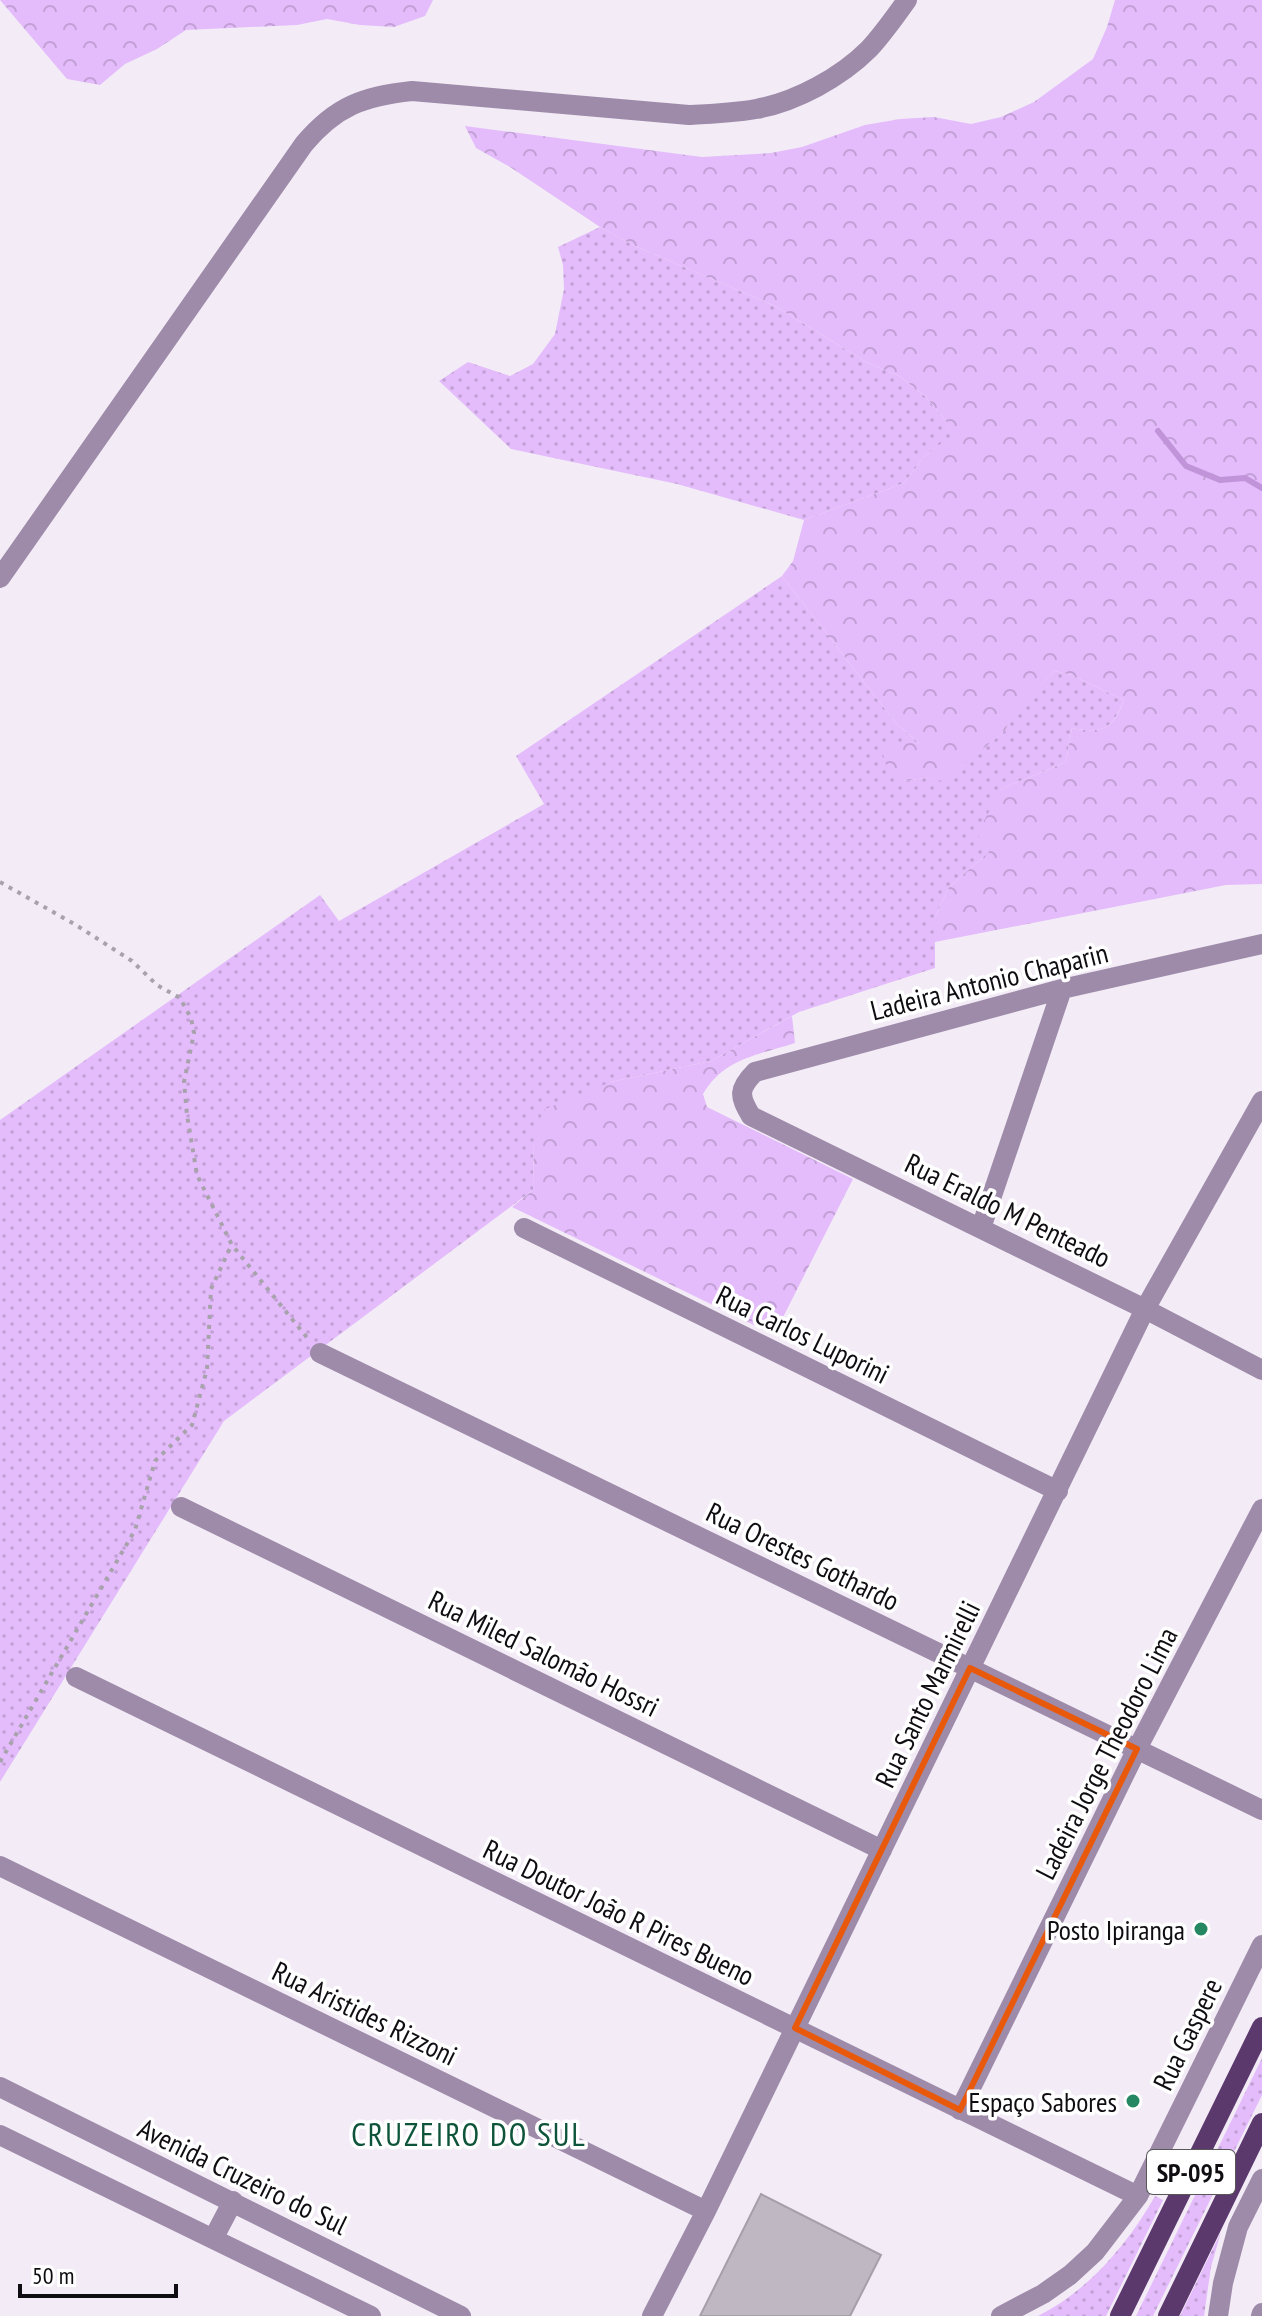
<svg xmlns="http://www.w3.org/2000/svg" width="1262" height="2316" font-family="'PT Sans Narrow',sans-serif">
  <defs>
    <pattern id="green-dots" width="8" height="8" patternUnits="userSpaceOnUse" patternTransform="scale(2)"><rect width="8" height="8" fill="#e4bcfb"/><path d="M2 2h.1M6 6h.1" fill="none" stroke="#c2a0d6" stroke-width="1.8" stroke-linecap="round"/></pattern>
    <pattern id="forest-crowns" width="20" height="18" patternUnits="userSpaceOnUse" patternTransform="scale(2)"><rect width="20" height="18" fill="#e4bcfb"/><path d="M2 6a3 3 0 1 1 6 0M12 15a3 3 0 1 1 6 0" fill="none" stroke="#c2a0d6"/></pattern>
  </defs>
  <rect width="100%" height="100%" fill="#f3ecf7"/>
  <path fill="url(#green-dots)" d="M600,227l35,19 140,60 91,56 35,15 26,21 19,23 6,15 -27,20 -21,27 -100,37 -127,-36 -166,-35 -72,-68 29,-19 42,14 23,-12 22,-30 9,-45 -1,-24 -5,-18z
    M782,576l113,146 25,22 -17,37 22,-3 18,2 62,-49 8,-20 42,-40 16,4 53,25c-12,29 -20,34 -52,28l-6,34 -65,27 -12,63 -40,35 -14,30v51l-136,44 -88,49 -100,21 -77,56 -1,52 -309,231 -224,361v-662l320,-225 19,26 205,-117 -28,-48z
    M1262,2058v37l-109,221h-17z
    M1155,2196l8,4 -57,116h-68c50,-25 90,-72 117,-120z
    M1221,2232l-10,35 -7,49h-24z"/>
  <path fill="url(#forest-crowns)" d="M0,0h433l-8,16 -31,11 -34,-2 -33,-6 -30,6 -111,5 -29,19 -32,15 -25,21 -33,-6z
    M1115,0h147v884l-36,1 -291,57v-25l14,-30 40,-35 -12,-18 24,-45 65,-27 6,-34c31,6 41,1 52,-28l-53,-25 -16,-4 -41,40 -9,20 -62,50 -18,-3 -22,3 -16,-12 -4,-15 9,-11h27l-24,-21 -113,-146 11,-15 11,-41 100,-37 21,-27 26,-20 -5,-15 -19,-23 -26,-21 -35,-15 -91,-56 -140,-60 -35,-19 -90,-60 -34,-19 -11,-22 237,31 69,-4 31,-6 63,-22 35,-6 34,-2 37,7 30,-7 33,-15 59,-43 14,-32z
    M792,1016l3,27c-37,12 -71,15 -92,51l4,13 146,72 -79,156 -262,-128 21,-17 1,-52 9,-28 68,-28 100,-21z"/>
  <g fill="none" stroke-linecap="round" stroke-linejoin="round">
    <path stroke="#c194da" stroke-width="6" d="M1158,431l28,35 34,14 25,-2 17,10"/>
  </g>
  <path fill="#bfb8c3" stroke="#a59fa9" stroke-width="2" d="M761,2194l120,61 -31,61h-150z"/>
  <g fill="none" stroke-linecap="round" stroke-linejoin="round">
    <path stroke="#a7a2ab" stroke-width="4" stroke-dasharray="4 6" stroke-linecap="butt" d="M0,882l76,43 56,36 25,24 23,13 11,20 3,15 -10,49 3,33 10,60 35,70 77,95
      M0,1762l135,-232 20,-69 37,-36 15,-56 4,-80 20,-43"/>
    <path stroke="#9e8ba9" stroke-width="20" d="M0,578l304,-434c32,-38 60,-48 108,-53l277,24c22,-1 45,-2 67,-6 40,-7 85,-32 113,-60 14,-15 26,-32 38,-49
      M1262,944l-200,45 -307,83c-17,17 -16,24 -4,44l394,193 117,61
      M524,1228l534,263
      M981,1228l81,-239
      M320,1353l942,457
      M181,1507l701,343
      M76,1677l1062,519
      M0,1866l706,345
      M0,2087l461,229
      M960,2110l177,-361 125,-240
      M0,2135l371,181
      M213,2239l20,-38
      M652,2316l54,-105 439,-902 117,-208
      M1001,2316l42,-22 27,-19 25,-23 43,-56 124,-251
      M1218,2316l5,-33 15,-56 24,-48
      M1261,2316l1,-3"/>
    <path stroke="#5b396d" stroke-width="20" d="M1120,2316l142,-289
      M1168,2316l94,-193"/>
  </g>
  <path fill="none" stroke="#e8590c" stroke-width="6" stroke-linejoin="round" d="M970,1668l167,81 -177,361 -165,-82z"/>
  <g fill="#268862" stroke="#fff" stroke-width="3">
    <circle cx="1201" cy="1929" r="8"/>
    <circle cx="1133" cy="2101" r="8"/>
  </g>
  <g text-anchor="middle" dominant-baseline="central" stroke-width="7" stroke-linejoin="round" paint-order="stroke">
    <rect fill="#fff" stroke="#575658" stroke-width="2" x="1147" y="2150" width="88" height="44" rx="6"/>
    <g font-size="26" font-weight="bold" fill="#0f0d11">
      <text x="1191" y="2172">SP-095</text>
    </g>
    <g font-size="28" fill="#0f0d11" stroke="#fff">
      <text transform="translate(989 981) rotate(-14)">Ladeira Antonio Chaparin</text>
      <text transform="translate(1008 1210) rotate(26)">Rua Eraldo M Penteado</text>
      <text transform="translate(803 1334) rotate(26)">Rua Carlos Luporini</text>
      <text transform="translate(803 1556) rotate(26)">Rua Orestes Gothardo</text>
      <text transform="translate(544 1653) rotate(26)">Rua Miled Salomão Hossri</text>
      <text transform="translate(927 1694) rotate(-64)">Rua Santo Marmirelli</text>
      <text transform="translate(1106 1753) rotate(-63)">Ladeira Jorge Theodoro Lima</text>
      <text transform="translate(619 1912) rotate(26)">Rua Doutor João R Pires Bueno</text>
      <text transform="translate(365 2013) rotate(26)">Rua Aristides Rizzoni</text>
      <text transform="translate(1187 2034) rotate(-64)">Rua Gaspere</text>
      <text transform="translate(243 2176) rotate(26)">Avenida Cruzeiro do Sul</text>
    </g>
    <g font-size="28" fill="#0f0d11" stroke="#fff" text-anchor="end">
      <text x="1185" y="1929">Posto Ipiranga</text>
      <text x="1117" y="2101">Espaço Sabores</text>
    </g>
    <g font-size="32" letter-spacing="2" fill="#0e543a" stroke="#fff">
      <text x="469" y="2134">CRUZEIRO DO SUL</text>
    </g>
  </g>
  <path d="M20 2284v12h156v-12" fill="none" stroke="#0f0d11" stroke-width="4"/>
  <text x="32" y="2284" font-size="24" fill="#0f0d11" stroke="#ffffff" stroke-width="6" paint-order="stroke">50 m</text>
</svg>
